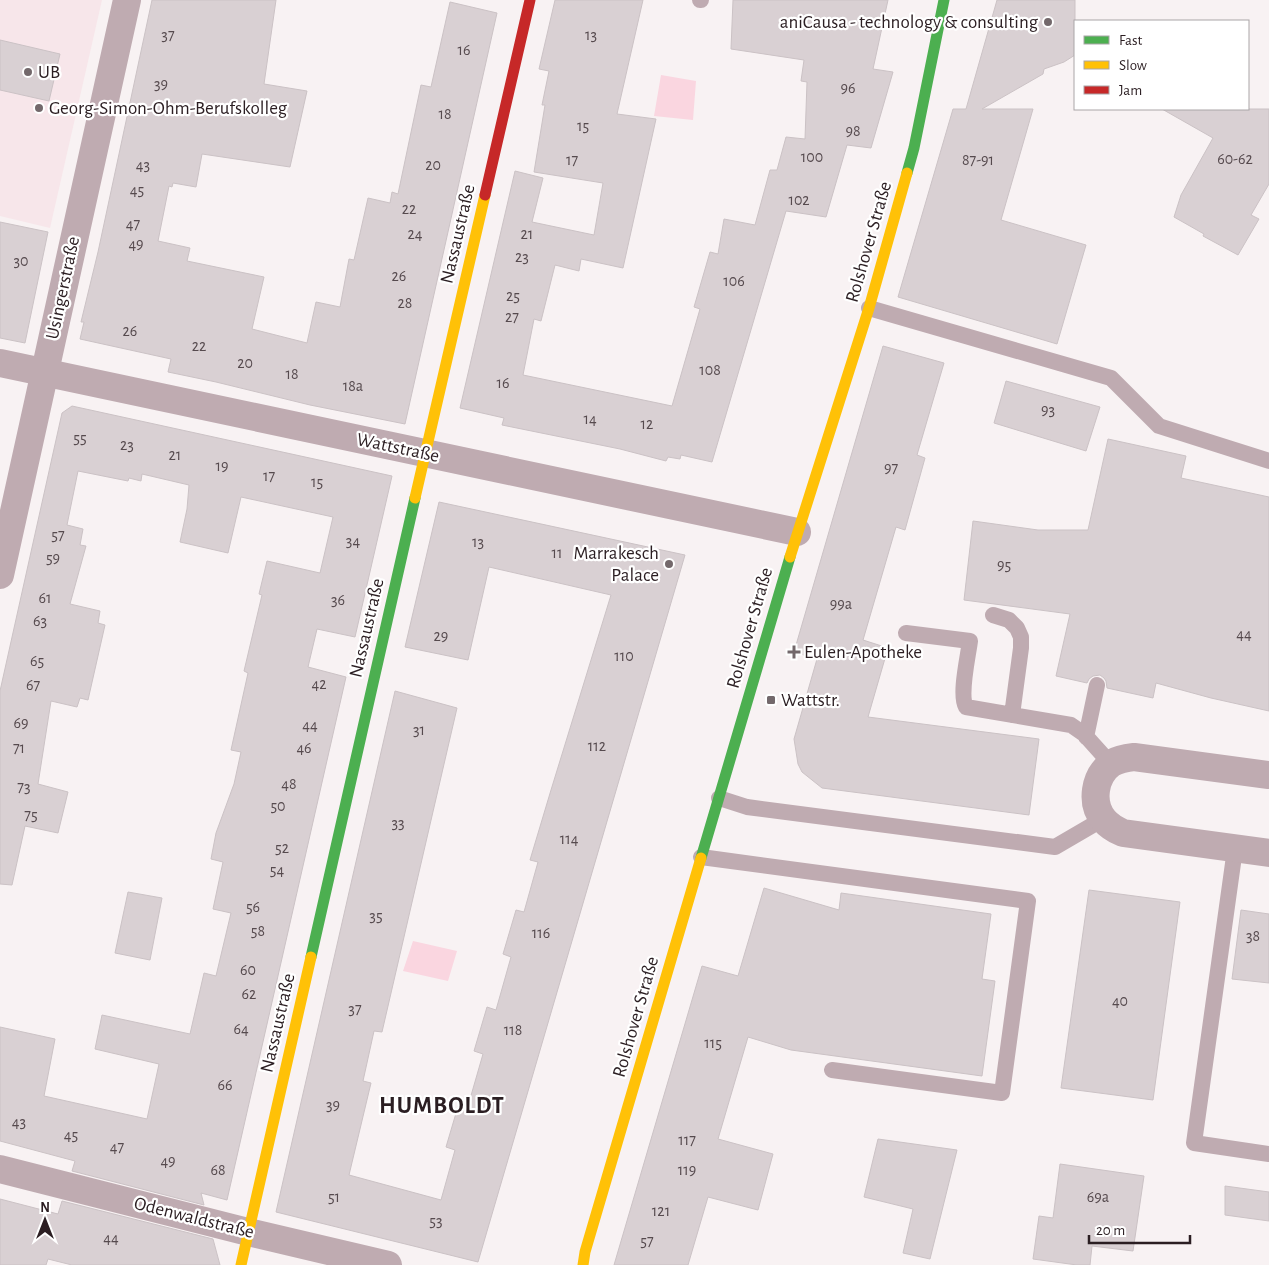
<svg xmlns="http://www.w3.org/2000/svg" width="1269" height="1265" font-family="'Alegreya Sans',sans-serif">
  <rect width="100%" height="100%" fill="#f8f2f3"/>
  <path fill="#f7e6ea" d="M0,0h102l-52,228 -50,-12z"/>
  <path fill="#fad6e0" d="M661,75l35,6 -3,39 -39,-4z
    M413,941l44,10 -9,30 -45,-10z"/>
  <path fill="#d9d0d3" stroke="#cbc2c5" d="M152,0h124l-12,84 43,7 -17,76 -88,-13 -6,33 -23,-4 -1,4 -3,-1 -11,55 32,7 -3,13 77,16 -12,52 55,14 9,-41 24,5 9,-48 5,1 14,-62 22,5 2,-11 6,2 23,-109 10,2 19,-85 47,11 -92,411 -95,-19 -94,-23 -48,-10 3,-13 -91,-20 4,-17h-3l17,-70z
    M555,0h88l-26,114 39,5 -33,149 -42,-9 -2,12 -24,-6 -14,56 -7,-2 -11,56 149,31 28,-97 -6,-2 16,-55 8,2 6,-35 31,6 15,-55h7l9,-33 19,2 2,-57 -6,-1 3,-21 -73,-11 2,-49h155l-15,69 20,3 -22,76 -24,-3 -21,72 -40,-6 -74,251 -31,-7 -1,4 -12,-2 -2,4 -46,-12 -118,-24 2,-7 -44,-10 55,-237 28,7 -11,44 62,13 9,-52 -69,-11 11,-67h-3l7,-34 -10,-2z
    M997,0h78v55l-11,7 -20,7 -1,5 -61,35h51l-32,111 85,25 -29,99 -159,-47 55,-188h13z
    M0,40l60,14 -11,47 -49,-11z
    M1162,109h107v75l-18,31 8,4 -21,36 -35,-19 1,-2 -30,-17 7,-22 32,-57z
    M0,222l48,10 -23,111 -25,-5z
    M883,346l61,17 -27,92 8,3 -20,72 -9,-3 -33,113 25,8 -20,69 171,22 -10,76 -207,-27 -20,-16 -4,-8 -4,-25 23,-80 -23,-7z
    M1006,381l94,26 -14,44 -92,-28z
    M72,406l320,70 -37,161 -38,-8 -9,38 38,10 -119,523 -26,-7 3,12 -132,-34 3,-10 -75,-20v-114l55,12 -11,57 103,23 12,-55 -64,-15 7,-34 88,19 14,-61 12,3 15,-63 -18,-4 10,-47 -12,-3 5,-26 18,-49 7,-32 -10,-2 17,-77 -4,-2 18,-76 -3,-1 8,-33 53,12 13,-56 -92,-20 -13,56 -48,-11 7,-33 2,-24 -47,-11 -1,7 -12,-3 -1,3 -50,-10 -11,54 16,4 -3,16 6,1 -16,58 30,7 -2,12 7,2 -17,75 -8,-2 -3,9 -26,-6 -13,83 30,8 -10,41 -33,-7 -13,59 -12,-1v-193l62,-278z
    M1108,439l78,17 -5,22 88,19v214l-58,-13 -55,-15 -3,15 -46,-10 -1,-7 -2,-3 -4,-3 -7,1 -4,3 -2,4 -31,-7 14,-62 -106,-14 9,-79 65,9h50z
    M439,502l246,53 -207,707 -202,-50 119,-521 62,17 -75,324 -8,-1 -11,50 8,2 -22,92 92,25 14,-50 -9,-3 13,-44 9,3 15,-52 -9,-3 13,-44 9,3 15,-53 -8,-3 13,-44 8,2 14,-50 -8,-2 21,-70 60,-195 -122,-28 -21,93 -63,-13z
    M764,888l75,22 2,-17 150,21 -9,65 13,2 -13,95 -191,-26 -43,-13 -30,102 55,15 -15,56 -50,-13 -20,68h-74l88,-299 36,10z
    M1089,890l91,12 -27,198 -92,-12z
    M128,892l34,6 -12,62 -35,-7z
    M1241,910l28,4v69l-37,-4z
    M878,1139l79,11 -27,109 -27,-6 10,-44 -49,-12z
    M1060,1164l84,12 -11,75 -41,-5 -2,19h-13l-44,-6 6,-43 14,2z
    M1225,1186l44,6v29l-44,-6z
    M0,1199l58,15 4,-13 151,38 7,26h-148l-24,-6 -2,6h-46z"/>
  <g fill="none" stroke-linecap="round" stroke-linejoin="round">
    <path stroke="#bfabb1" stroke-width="16" d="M700,0h1
      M869,308l242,70 48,48 110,35
      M993,615l16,5 8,8 4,9v11l-9,67
      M906,633l64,8c-2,16 -11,54 -4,66l105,18 13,9 27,30
      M1086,737l11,-52
      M719,798l28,9 308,40 48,-28
      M1235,849l-41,294 75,11
      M701,857l327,44 -26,192 -170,-23"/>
    <path stroke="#bfabb1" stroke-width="28" d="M0,363l797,169
      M0,575l127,-575
      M1269,775l-135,-18c-8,1 -15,2 -22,6 -18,13 -22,40 -8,57 5,6 12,10 19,13l146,20
      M0,1169l248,63 140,33"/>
    <path stroke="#4caf50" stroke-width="11" d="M907,173l7,-25 30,-148
      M701,858l89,-301
      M311,957l104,-459"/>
    <path stroke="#ffc107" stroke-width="11" d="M415,498l70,-303
      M790,557l79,-249 38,-135
      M241,1265l70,-308
      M583,1265l2,-13 116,-394"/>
    <path stroke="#c62828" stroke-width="11" d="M485,195l45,-195"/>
  </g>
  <g fill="#73686b" stroke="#fff" stroke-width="2">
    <circle cx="1048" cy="22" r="5"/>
    <circle cx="28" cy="72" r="5"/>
    <circle cx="39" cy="108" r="5"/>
    <circle cx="669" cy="564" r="5"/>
    <path d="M791.5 644.5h5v5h5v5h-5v5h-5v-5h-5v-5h5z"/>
    <rect x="766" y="695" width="10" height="10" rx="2.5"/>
  </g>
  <g text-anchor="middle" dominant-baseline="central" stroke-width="4.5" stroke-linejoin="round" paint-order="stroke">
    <g font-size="16" fill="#564a4e">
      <text x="168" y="35">37</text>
      <text x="591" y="35">13</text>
      <text x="464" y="50">16</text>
      <text x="161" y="84">39</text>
      <text x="848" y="88">96</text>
      <text x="445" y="114">18</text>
      <text x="583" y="126">15</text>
      <text x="853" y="131">98</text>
      <text x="812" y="157">100</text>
      <text x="1235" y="159">60-62</text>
      <text x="572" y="160">17</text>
      <text x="978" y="160">87-91</text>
      <text x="143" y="165">43</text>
      <text x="433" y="165">20</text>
      <text x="137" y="190">45</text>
      <text x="799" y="200">102</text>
      <text x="409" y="209">22</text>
      <text x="133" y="224">47</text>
      <text x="415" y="234">24</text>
      <text x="527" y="234">21</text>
      <text x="136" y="244">49</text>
      <text x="522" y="257">23</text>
      <text x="21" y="261">30</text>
      <text x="399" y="276">26</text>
      <text x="734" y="281">106</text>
      <text x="513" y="296">25</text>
      <text x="405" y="303">28</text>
      <text x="512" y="317">27</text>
      <text x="130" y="331">26</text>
      <text x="199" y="346">22</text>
      <text x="245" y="363">20</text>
      <text x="710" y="370">108</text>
      <text x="292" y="374">18</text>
      <text x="503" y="383">16</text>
      <text x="353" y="386">18a</text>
      <text x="1048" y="410">93</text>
      <text x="590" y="419">14</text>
      <text x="647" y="424">12</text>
      <text x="80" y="438">55</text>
      <text x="127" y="445">23</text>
      <text x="175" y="455">21</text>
      <text x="222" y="466">19</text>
      <text x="891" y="468">97</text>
      <text x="269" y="476">17</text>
      <text x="317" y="482">15</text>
      <text x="58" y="535">57</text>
      <text x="353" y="541">34</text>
      <text x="478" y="542">13</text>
      <text x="557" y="553">11</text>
      <text x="53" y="558">59</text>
      <text x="1004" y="565">95</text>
      <text x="45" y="598">61</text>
      <text x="338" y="600">36</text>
      <text x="841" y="604">99a</text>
      <text x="40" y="621">63</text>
      <text x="1244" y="634">44</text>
      <text x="441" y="636">29</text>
      <text x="624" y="656">110</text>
      <text x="37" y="661">65</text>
      <text x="319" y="684">42</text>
      <text x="33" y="685">67</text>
      <text x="21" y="723">69</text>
      <text x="310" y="725">44</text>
      <text x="419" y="730">31</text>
      <text x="597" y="746">112</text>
      <text x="19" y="748">71</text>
      <text x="304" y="748">46</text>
      <text x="289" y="784">48</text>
      <text x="24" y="787">73</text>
      <text x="278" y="806">50</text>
      <text x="31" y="815">75</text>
      <text x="398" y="823">33</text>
      <text x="569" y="839">114</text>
      <text x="282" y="848">52</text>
      <text x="277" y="870">54</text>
      <text x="253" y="907">56</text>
      <text x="376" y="916">35</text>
      <text x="258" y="931">58</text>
      <text x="541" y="933">116</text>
      <text x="1253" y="936">38</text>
      <text x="248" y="970">60</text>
      <text x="249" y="994">62</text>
      <text x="1120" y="1001">40</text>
      <text x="355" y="1009">37</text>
      <text x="241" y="1029">64</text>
      <text x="513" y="1030">118</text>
      <text x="713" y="1043">115</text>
      <text x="225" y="1085">66</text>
      <text x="333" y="1105">39</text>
      <text x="19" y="1122">43</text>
      <text x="71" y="1135">45</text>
      <text x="687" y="1140">117</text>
      <text x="117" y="1147">47</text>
      <text x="168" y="1161">49</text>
      <text x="218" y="1170">68</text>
      <text x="687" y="1170">119</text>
      <text x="334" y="1197">51</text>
      <text x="1098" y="1197">69a</text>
      <text x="661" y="1211">121</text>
      <text x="436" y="1221">53</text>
      <text x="111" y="1238">44</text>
      <text x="647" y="1241">57</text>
    </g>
    <g font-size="19" fill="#2b1e22" stroke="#fff" text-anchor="start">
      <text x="1038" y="22" text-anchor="end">aniCausa - technology &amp; consulting</text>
      <text x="38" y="72">UB</text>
      <text x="49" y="108">Georg-Simon-Ohm-Berufskolleg</text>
      <text x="659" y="553" text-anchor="end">Marrakesch<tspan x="659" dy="22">Palace</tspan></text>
      <text x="804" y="652">Eulen-Apotheke</text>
      <text x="781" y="700">Wattstr.</text>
    </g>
    <g font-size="19" fill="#2b1e22" stroke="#fff">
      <text transform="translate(458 234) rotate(-77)">Nassaustraße</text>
      <text transform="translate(869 242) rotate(-74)">Rolshover Straße</text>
      <text transform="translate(63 288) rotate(-78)">Usingerstraße</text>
      <text transform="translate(398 448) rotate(12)">Wattstraße</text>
      <text transform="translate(367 628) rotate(-77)">Nassaustraße</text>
      <text transform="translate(750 628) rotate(-74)">Rolshover Straße</text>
      <text transform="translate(636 1017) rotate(-74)">Rolshover Straße</text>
      <text transform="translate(278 1023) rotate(-77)">Nassaustraße</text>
      <text transform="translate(194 1218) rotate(14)">Odenwaldstraße</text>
    </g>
    <g font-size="24" font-weight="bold" letter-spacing="1" fill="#2b1e22" stroke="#fff">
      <text x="442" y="1106">HUMBOLDT</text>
    </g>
  </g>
  <rect x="1074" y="20" width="175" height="90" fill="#ffffff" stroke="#aaa5a7"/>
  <rect x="1084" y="36" width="25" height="8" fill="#4caf50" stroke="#aaa5a7"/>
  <text x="1119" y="45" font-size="15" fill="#2b1e22">Fast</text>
  <rect x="1084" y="61" width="25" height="8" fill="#ffc107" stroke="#aaa5a7"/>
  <text x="1119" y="70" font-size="15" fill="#2b1e22">Slow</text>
  <rect x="1084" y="86" width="25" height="8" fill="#c62828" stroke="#aaa5a7"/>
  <text x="1119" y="95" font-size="15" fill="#2b1e22">Jam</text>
  <g transform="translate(45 1220)" stroke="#ffffff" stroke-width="4" paint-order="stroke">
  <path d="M0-4L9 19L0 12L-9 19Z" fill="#2b1e22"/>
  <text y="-8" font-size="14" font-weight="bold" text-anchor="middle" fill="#2b1e22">N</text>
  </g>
  <path d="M1089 1235v8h101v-8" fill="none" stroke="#2b1e22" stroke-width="2.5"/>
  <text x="1096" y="1235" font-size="15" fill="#2b1e22" stroke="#ffffff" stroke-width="4" paint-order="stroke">20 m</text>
</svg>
